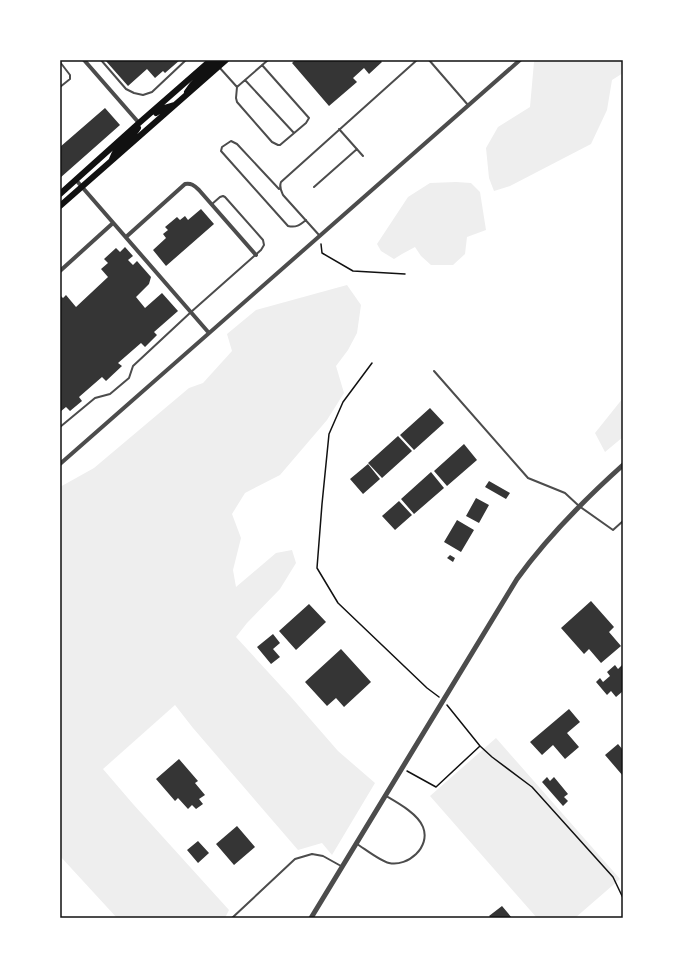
<svg xmlns="http://www.w3.org/2000/svg" width="683" height="978" font-family="'Nunito Sans',sans-serif">
  <rect width="100%" height="100%" fill="#fff"/>
  <path fill="#eee" d="M536,60h87v13l-11,7 -5,30 -16,34 -81,42 -16,5 -5,-13 -3,-30 12,-21 32,-20 4,-45z
    M456,182l15,1 9,9 6,38 -19,7 -2,17 -12,11h-22l-10,-9 -6,-9 -13,7 -8,5 -13,-8 -4,-7 31,-47 22,-14z
    M347,285l14,20 -4,28 -9,17 -12,16 8,27 -17,27 -47,55 -35,18 -13,21 9,24 -8,32 3,17 40,-34 16,-3 4,13 -16,26 -33,34 -11,14 55,60 47,54 37,32 -43,72 -10,-12 -24,7 -105,-122 -18,-23 -72,64 30,35 96,106 -4,8h-108l-57,-62v-369l34,-19 95,-80 14,-5 29,-32 -5,-17 29,-24z
    M623,398v39l-18,15 -10,-19z
    M496,738l124,141 -45,39h-38l-107,-122z"/>
  <path fill="#353535" d="M105,60h75l-15,13 -2,-2 -8,7 -8,-9 -19,17z
    M295,60h85l2,2 -13,12 -5,-6 -11,10 4,4 -28,24 -37,-43z
    M105,108l15,17 -60,53v-31z
    M201,209l13,15 -48,42 -13,-16 13,-12 -3,-4 5,-4 -3,-3 12,-10 3,3 5,-4 3,4z
    M125,247l8,9 -5,4 5,5 4,-4 14,16 -2,7 -13,13 9,11 17,-15 16,18 -24,21 3,3 -12,12 -4,-4 -23,20 4,3 -16,15 -4,-4 -23,20 3,4 -12,10 -4,-4 -6,5v-117l3,3 3,-3 10,12 32,-30 -7,-8 7,-6 -4,-4 12,-11 4,4z
    M430,408l14,15 -30,27 -14,-15z
    M398,436l14,15 -30,27 -14,-15z
    M464,444l13,16 -30,26 -13,-15z
    M368,464l12,15 -17,15 -13,-15z
    M431,472l13,16 -30,26 -13,-15z
    M489,481l21,12 -4,6 -21,-12z
    M476,498l13,7 -10,18 -13,-7z
    M399,501l13,14 -17,15 -13,-14z
    M457,520l17,10 -13,22 -17,-10z
    M450,555l5,3 -2,4 -6,-4z
    M591,601l23,26 -5,5 12,14 -20,17 -12,-14 -5,5 -23,-26z
    M309,604l17,18 -30,28 -17,-19z
    M273,634l7,9 -7,6 7,8 -9,7 -14,-17z
    M341,649l30,33 -27,25 -8,-9 -9,8 -22,-24z
    M623,664v27l-7,6 -5,-6 -4,4 -11,-13 4,-4 3,4 7,-6 -3,-4 8,-7 3,4z
    M569,709l11,13 -13,11 12,14 -14,12 -12,-14 -11,10 -12,-13z
    M618,744l5,6v26l-18,-21z
    M179,759l19,22 -3,2 10,12 -6,4 4,5 -7,5 -4,-4 -4,4 -10,-11 -3,3 -19,-22z
    M547,777l3,4 4,-4 14,17 -4,3 4,4 -5,5 -21,-24z
    M237,826l18,21 -21,18 -18,-21z
    M198,841l11,12 -11,10 -11,-13z
    M502,906l10,12h-21l-2,-2z"/>
  <g fill="none" stroke-linecap="round" stroke-linejoin="round">
    <path stroke="#111" stroke-width="1.5" d="M321,244l1,9 31,18 52,3
      M372,363l-29,39 -14,32 -7,70 -5,64 21,35 89,85 12,9
      M480,746l12,11 40,30 81,90 10,21
      M407,771l29,16 44,-41 -33,-41"/>
    <path stroke="#4c4c4c" stroke-width="2" d="M101,60l25,29 8,4 9,2 9,-3 34,-32
      M429,60l39,45
      M60,62l10,13v4l-10,8
      M262,65l47,53 -3,5 -26,22h-2l-6,-3 -35,-40 -1,-4 1,-11 31,-27
      M219,67l18,20
      M245,80l49,53
      M339,129l24,27
      M314,187l43,-38
      M279,189l-42,-45 -6,-3 -9,6 -1,4 67,75c8,2 12,-1 18,-6
      M319,235l-36,-40c-2,-5 -4,-8 -2,-13l136,-122
      M434,371l94,107 37,15 14,13 34,24 10,-9
      M60,427l35,-29 15,-4 19,-16 4,-12 58,-54 70,-62 3,-5 -1,-5 -38,-43 -2,-1 -3,1 -8,7
      M357,844c8,5 23,17 32,19 19,4 42,-16 34,-36 -5,-13 -25,-24 -37,-31
      M232,918l63,-59 17,-5 11,2 18,10"/>
    <path stroke="#4c4c4c" stroke-width="4" d="M84,60l55,63
      M76,180l133,153
      M126,237l59,-53c6,-1 9,1 14,6l57,65
      M60,271l53,-48
      M60,464l460,-404"/>
    <path stroke="#4c4c4c" stroke-width="5" d="M311,918l206,-339c31,-43 67,-79 106,-114"/>
    <path stroke="#111" stroke-width="6" d="M187,92l5,-7 26,-25
      M156,113l8,-5 10,-3
      M112,159c4,-14 19,-19 26,-31
      M60,194l79,-71 72,-63
      M60,206l166,-146"/>
  </g>
  <rect width="683" height="978" fill="none" stroke="#ffffff" stroke-width="122"/>
  <rect x="61" y="61" width="561" height="856" fill="none" stroke="#111" stroke-width="1.5"/>
</svg>
